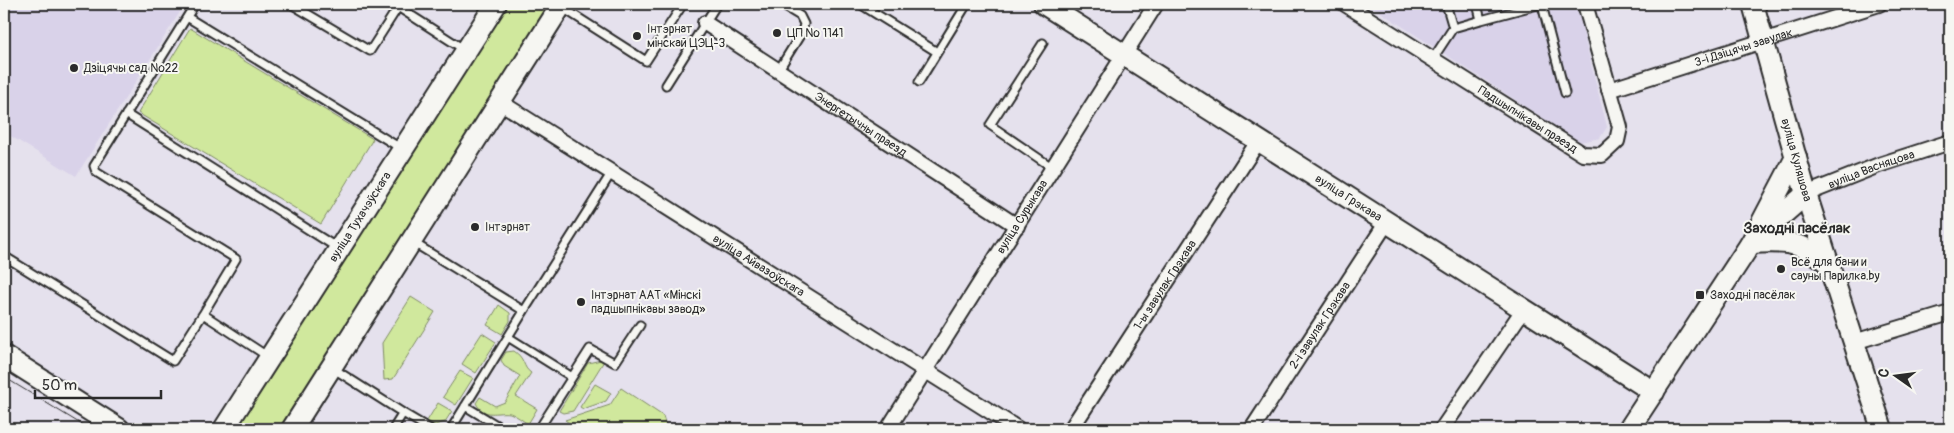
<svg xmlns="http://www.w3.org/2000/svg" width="1954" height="433" font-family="Pangolin,sans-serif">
  <rect width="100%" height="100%" fill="#e5e1ed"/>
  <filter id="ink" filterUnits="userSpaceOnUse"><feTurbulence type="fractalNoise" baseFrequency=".02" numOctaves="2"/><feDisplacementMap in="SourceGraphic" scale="10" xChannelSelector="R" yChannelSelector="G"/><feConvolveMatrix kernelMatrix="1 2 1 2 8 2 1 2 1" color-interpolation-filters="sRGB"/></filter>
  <g filter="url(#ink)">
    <path fill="#d9d2e9" d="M4,4h181l-109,172 -72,-44z
      M1368,4h208l31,123 -7,11 -20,4z"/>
    <path fill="#d0e89d" stroke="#7e8a64" d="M507,4h44l-271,425h-44z
      M190,28l183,111 -52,85 -183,-111z
      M411,297l24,15 -42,67 -9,1 -2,-37z
      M499,305l11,8v8l-8,13 -15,-9z
      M482,333l14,9 -20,31 -14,-9z
      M514,351c12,8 8,16 17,22l-15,23 21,13 -9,15c-5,-3 -12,-9 -18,-11 -13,-2 -26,6 -34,-10l4,-6 15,9 10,-4 15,-26 -16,-10 -3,-6 5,-8z
      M601,360l3,1 -31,50 -10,2 -4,-2 29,-48z
      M460,371l13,7 -17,27 -13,-8z
      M595,384l16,9 -5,8 -23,8 -3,-2z
      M621,388l42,28 4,13h-90l-12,-9 45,-15z
      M438,403l14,8 -7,11 -10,3 -8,-4z"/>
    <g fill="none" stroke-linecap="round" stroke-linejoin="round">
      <g stroke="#2b2b2b" stroke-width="11">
        <path id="lane" d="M195,4l-101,162 2,6 140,87 -33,55 64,42
          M291,4l79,47 30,-47
          M860,4l77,48
          M1446,4l7,24 28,-8
          M1477,4l4,16 60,-16
          M1542,5l23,88
          M398,7l67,43
          M563,8l83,53 37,-57
          M187,17l215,132
          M1043,43l-53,82 63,43
          M1432,60l21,-32
          M778,71l24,-39 2,-8 -4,-8 -20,-12
          M919,82l48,-78
          M666,85l51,-81
          M126,114l213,135
          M414,243l110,68 88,-139
          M4,256l169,105 30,-47
          M508,337l64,40
          M334,369l69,44
          M465,406l38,23
          M393,429l10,-16 27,16
          M451,429l73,-118
          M539,429l51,-80 25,14 25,-38"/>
      </g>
      <g stroke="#2b2b2b" stroke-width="18">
        <g id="street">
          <path id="s1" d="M1345,4l238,150 19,1 15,-14 3,-14 -35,-123"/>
          <path id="s2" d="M705,23l312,203"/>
          <path id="s3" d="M1609,90l270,-86"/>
          <path id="s4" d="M500,102l518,327"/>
          <path id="s5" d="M1806,194l73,-29 71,-23"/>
          <path d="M1854,342l96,-29"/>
          <path id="s6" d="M888,429l268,-425"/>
          <path id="s7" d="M1071,429l188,-289"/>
          <path id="s8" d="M1252,429l135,-207"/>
          <path d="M1442,429l81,-119"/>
        </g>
      </g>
      <g stroke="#2b2b2b" stroke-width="24">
        <g id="secondary">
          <path id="s9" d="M1044,4l610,388"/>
          <path id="s10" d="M1753,4l53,190 76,235"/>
          <path d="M1765,230l41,-36"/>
          <path d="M1751,243c32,-2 51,-2 76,19"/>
          <path d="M4,356l115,73"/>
          <path id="s11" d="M224,429l272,-425"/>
          <path d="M292,429l270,-425"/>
          <path d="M1629,429l122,-186 45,-86"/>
        </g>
      </g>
      <use href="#lane" stroke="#f6f6f2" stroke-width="7"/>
      <use href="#street" stroke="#f6f6f2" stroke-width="14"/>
      <use href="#secondary" stroke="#f6f6f2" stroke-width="20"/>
      <path stroke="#2b2b2b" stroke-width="1" d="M4,377l85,52"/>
    </g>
  </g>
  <g fill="#2b2b2b" stroke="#f6f6f2" stroke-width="2">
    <circle cx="777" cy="33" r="5"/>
    <circle cx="637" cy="36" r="5"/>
    <circle cx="74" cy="68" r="5"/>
    <circle cx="475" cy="227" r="5"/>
    <circle cx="1781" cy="269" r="5"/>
    <rect x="1695" y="290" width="10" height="10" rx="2.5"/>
    <circle cx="581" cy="302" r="5"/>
  </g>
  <g text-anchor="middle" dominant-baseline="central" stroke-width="4" stroke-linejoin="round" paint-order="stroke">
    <g font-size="12" fill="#2b2b2b" stroke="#f6f6f2" text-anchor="start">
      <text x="647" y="29">Інтэрнат<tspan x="647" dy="14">мінскай ЦЭЦ-3</tspan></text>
      <text x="787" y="33">ЦП № 1141</text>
      <text x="84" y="68">Дзіцячы сад №22</text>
      <text x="485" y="227">Інтэрнат</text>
      <text x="1791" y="262">Всё для бани и<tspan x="1791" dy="14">сауны Парилка.by</tspan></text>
      <text x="591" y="295">Інтэрнат ААТ «Мінскі<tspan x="591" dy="14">падшыпнікавы завод»</tspan></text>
      <text x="1710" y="295">Заходні пасёлак</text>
    </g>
    <g font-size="12" fill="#2b2b2b" stroke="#f6f6f2">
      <text stroke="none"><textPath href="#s3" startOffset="141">3-і Дзіцячы завулак</textPath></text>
      <text stroke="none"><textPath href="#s1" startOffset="216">Падшыпнікавы праезд</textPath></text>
      <text stroke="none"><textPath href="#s2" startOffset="186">Энергетычны праезд</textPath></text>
      <text stroke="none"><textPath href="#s10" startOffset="162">вуліца Куляшова</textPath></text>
      <text stroke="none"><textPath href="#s5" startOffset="70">вуліца Васняцова</textPath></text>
      <text stroke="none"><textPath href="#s9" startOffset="361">вуліца Грэкава</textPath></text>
      <text stroke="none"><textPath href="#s11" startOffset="252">вуліца Тухачэўскага</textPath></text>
      <text stroke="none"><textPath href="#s6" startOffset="251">вуліца Сурыкава</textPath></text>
      <text stroke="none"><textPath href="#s4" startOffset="306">вуліца Айвазоўскага</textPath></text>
      <text stroke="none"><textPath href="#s7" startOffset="172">1-ы завулак Грэкава</textPath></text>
      <text stroke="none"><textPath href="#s8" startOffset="124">2-і завулак Грэкава</textPath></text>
    </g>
    <g font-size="15" font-weight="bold" fill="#2b2b2b" stroke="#f6f6f2">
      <text x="1797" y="228">Заходні пасёлак</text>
    </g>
  </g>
  <rect width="1954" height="433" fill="none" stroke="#f6f6f2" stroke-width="20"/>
  <rect x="10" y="10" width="1934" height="413" fill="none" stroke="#2b2b2b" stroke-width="2" filter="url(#ink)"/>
  <g transform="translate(1896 376) rotate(284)" stroke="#f6f6f2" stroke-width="4" paint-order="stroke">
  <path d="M0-4L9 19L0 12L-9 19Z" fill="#2b2b2b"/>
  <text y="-8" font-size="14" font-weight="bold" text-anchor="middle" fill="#2b2b2b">С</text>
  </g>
  <path d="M35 390v8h126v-8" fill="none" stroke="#2b2b2b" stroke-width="2.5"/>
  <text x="42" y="390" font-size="15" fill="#2b2b2b" stroke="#f6f6f2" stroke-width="4" paint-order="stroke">50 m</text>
</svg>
